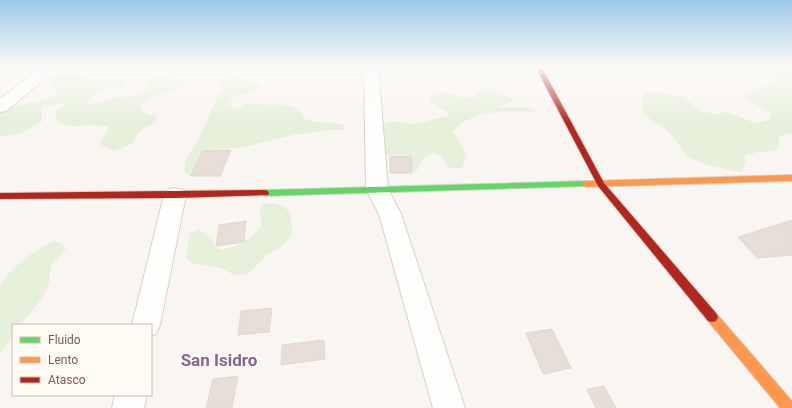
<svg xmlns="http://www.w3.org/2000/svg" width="792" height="408" font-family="Roboto,sans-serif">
  <rect width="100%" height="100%" fill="#f9f5f0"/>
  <path fill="#e7f0db" d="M753,66h39v67l-13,3v7l-3,8 -18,1 -13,3 1,9 -5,8c-14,-3 -43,-7 -54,-17 -8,-8 -13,-19 -22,-26 -17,-14 -25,-9 -22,-35l11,-3 29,6 18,14 15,3 9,-3 30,12 13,-3 4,-6 -22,-13 -7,-7 33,-13z
    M74,72l10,2 5,5 5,1 27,-3 7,3c-6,11 -19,7 -29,11 -4,2 -8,6 -12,10v3c11,2 18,-5 28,-6 11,-2 25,0 32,-11l-2,-6c9,-10 31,-4 41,1 -9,10 -33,12 -46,22 0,9 9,10 16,11l1,4 -3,4 -13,7 -10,14 -17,7 -14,-7 1,-4 7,-9v-4c-5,-1 -11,-2 -16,-2 -15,0 -28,6 -37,-9l1,-4 9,-7 -4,-2 -18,4 -2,3 1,11 -22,13 -20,3v-26c18,-8 38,-7 56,-16l1,-6 -9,-9c6,-6 18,-7 26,-8z
    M228,77c12,-1 25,1 33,10l-9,6 -14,1c-6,4 -10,7 -6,14l7,1 5,-4 7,-1 36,1 11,4 7,10c13,5 27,2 40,7l-3,4h-15l-34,5 -53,13 -29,1 -6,4 -17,22 -4,-5 2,-11 15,-24 14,-33 7,-11 -3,-9 2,-3z
    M485,89l13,2 16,8 -2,3 -17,6 29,-1 13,3 -5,2c-26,-1 -62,-3 -79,20l9,13 5,11 -5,12 -8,1 -7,-3c-11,-23 -23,-12 -31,6l-7,-2 -3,-16 -16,2 -7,-2v-12l3,-4 -1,-5 -5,-3 1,-4 5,-3 7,-2 21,3 34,-8v-4l-20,-11 4,-7c18,-6 31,8 44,3v-4z
    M271,203c21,2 21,14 21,33l-14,13 -10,5 -20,20 -12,2 -15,-8 -29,-5 -6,-6 4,-24 10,-3 12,10 2,6 7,4c17,-3 32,-11 41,-26l-2,-13 2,-7z
    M55,241l7,2 4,6 -15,17 -2,17 -4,11 -16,21 -10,10h-6v10l-13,20v-71c14,-18 34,-35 55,-43z"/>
  <path fill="#e6ded7" stroke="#e2d8d2" d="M231,150l-11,26h-30l13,-25z
    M411,156l1,17h-22v-16z
    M792,220v35l-35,3 -19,-21z
    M246,221l-2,21 -28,4 3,-21z
    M272,308l-3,24 -31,3 3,-24z
    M552,329l19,39 -28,6 -17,-41z
    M324,340l1,19 -44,6 1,-20z
    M238,376l-6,32h-26l7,-29z
    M604,386l12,22h-20l-9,-19z"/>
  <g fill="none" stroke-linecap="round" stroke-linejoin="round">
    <g stroke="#d7d1cb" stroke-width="2">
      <path id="street" d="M43,66h335l10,123 13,25 64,194h-32l-54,-194 -13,-25 -2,-115h-313l-45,37 -6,1v-13z
        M539,66h253v7l-252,1 -5,-1 -2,-3 2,-3z
        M175,188l8,2 3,5 -26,130 -4,9 -5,2v-11h-19l32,-130 3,-5z
        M115,395h32l-3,13h-32z"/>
    </g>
    <g stroke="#d9d2cb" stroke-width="2">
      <path id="fast" d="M586,181l4,3 -1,2 -324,10 -4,-3 4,-3z"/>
    </g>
    <g stroke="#d9d2cb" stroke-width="2">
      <path id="slow" d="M792,175v6l-206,6 -4,-3 4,-3z
        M712,312l4,1 76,88v7h-12l-72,-87 -2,-4 2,-4z"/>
    </g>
    <g stroke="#d9d2cb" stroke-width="2">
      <path id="jam" d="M535,66h6l63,117 112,130 2,4 -2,4 -4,1 -4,-1 -110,-135z
        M265,190l3,1 1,2 -1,2 -93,3 -175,1v-6z"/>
    </g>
    <use href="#street" fill="#fefefd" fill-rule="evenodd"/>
    <use href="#fast" fill="#63d668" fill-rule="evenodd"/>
    <use href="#slow" fill="#ff974d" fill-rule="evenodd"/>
    <use href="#jam" fill="#b3261e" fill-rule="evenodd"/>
  </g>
  <linearGradient id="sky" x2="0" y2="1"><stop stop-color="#9ec9e9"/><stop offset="0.54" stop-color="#fcfaf8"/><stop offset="1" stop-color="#fcfaf8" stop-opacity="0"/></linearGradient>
  <rect width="792" height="123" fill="url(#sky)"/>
  <g text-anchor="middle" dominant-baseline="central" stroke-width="3.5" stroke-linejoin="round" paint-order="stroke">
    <g font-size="17" font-weight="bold" fill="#846695" stroke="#fffaf3">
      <text x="219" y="360">San Isidro</text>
    </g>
  </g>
  <rect x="12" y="324" width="140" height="72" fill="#fffaf3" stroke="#cabbb1"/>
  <rect x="20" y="337" width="20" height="6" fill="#63d668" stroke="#cabbb1"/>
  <text x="48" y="344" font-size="12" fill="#7a5c4d">Fluido</text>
  <rect x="20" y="357" width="20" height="6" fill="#ff974d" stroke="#cabbb1"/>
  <text x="48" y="364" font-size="12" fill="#7a5c4d">Lento</text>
  <rect x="20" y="377" width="20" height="6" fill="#b3261e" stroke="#cabbb1"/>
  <text x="48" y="384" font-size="12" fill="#7a5c4d">Atasco</text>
</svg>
